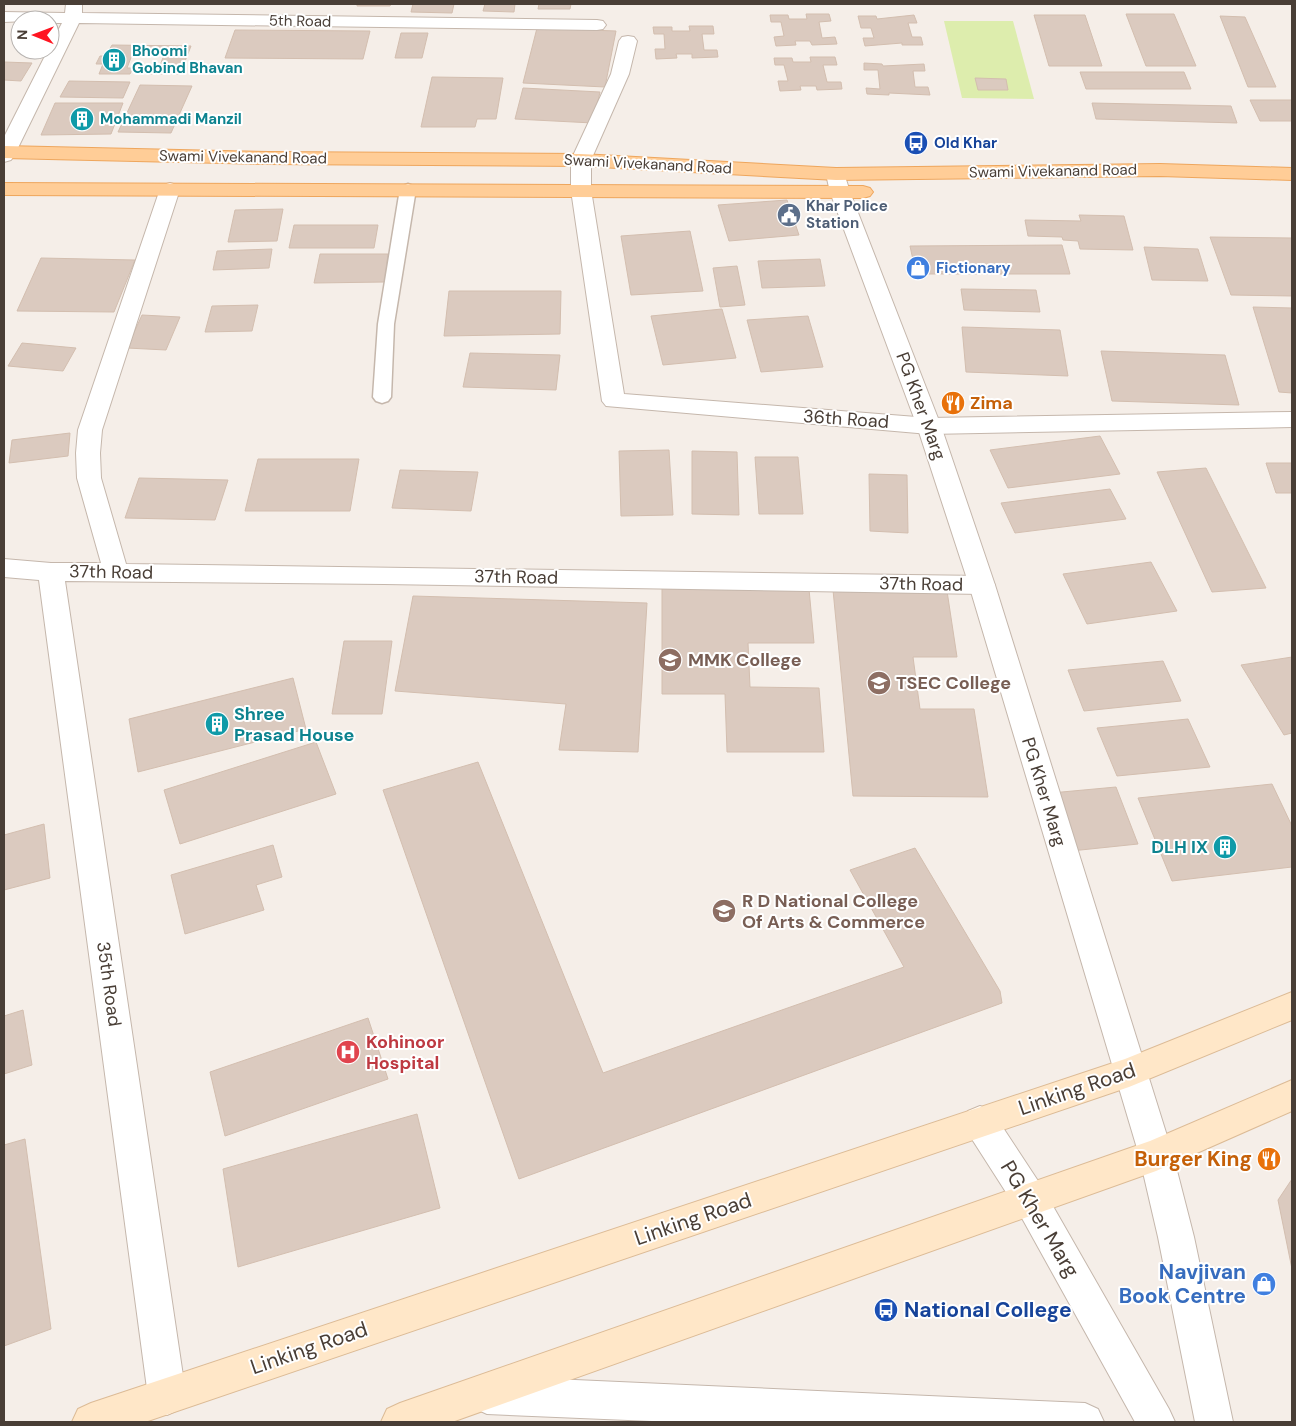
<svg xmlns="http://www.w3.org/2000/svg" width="1296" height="1426" font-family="'DM Sans',sans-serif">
  <rect width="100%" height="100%" fill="#f5eee8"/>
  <path fill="#ddedad" d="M944,21h69l21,78 -72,-1z"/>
  <path fill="#dbcabf" stroke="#d3beaf" d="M357,4h34l-1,2h-33z
    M413,4h41l-2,9 -41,-1z
    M485,4h30l-1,8 -31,-1z
    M539,4h32l-1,5h-32z
    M806,14h23l2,7 -12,1 3,16 13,-1 2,7 -25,1 -2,-4h-15l1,4 -20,1 -2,-9 10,-1 -3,-14h-10l-1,-7h18l1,4h18z
    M1126,14h48l22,52h-50z
    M914,15l3,8h-9l4,14h9l2,8h-21v-2l-37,3 -2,-8h11l-3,-10h-10l-3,-12h18l1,3z
    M1034,15h51l17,51h-53z
    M1220,16l25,1 31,70h-28z
    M689,26h24l1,8h-12l2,16h13l1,7 -26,1v-4h-16l1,4 -21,1 -1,-10h10l-1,-15h-10l-1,-7h19v4h18z
    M537,28l79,3 -11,56 -82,-4z
    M235,30l135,1 -7,28 -138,-1z
    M401,33h27l-6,25h-27z
    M112,45l79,1 -11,28h-32l3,-6h8l5,-13h-32l-5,13h6l-3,6h-31l4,-10h-7l4,-8h6z
    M810,57h25l2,8h-14l4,17h14l1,7 -25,1 -1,-4h-16l1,4 -21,1 -2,-10h10l-4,-16h-9l-1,-7h18l1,4h18z
    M4,62l28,1 -11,18 -17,-1z
    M864,63l18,1 1,2 41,-2 1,7h-12l2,16h13l2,8 -41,-2v2l-22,-1 -1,-6 14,1 -2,-19h-14z
    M1080,72h104l7,17h-105z
    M432,77l71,1 -7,41h-19l-2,8h-54z
    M975,78l31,1 2,11h-30z
    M69,81l61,1 -7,16 -63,-1z
    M140,85l52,1 -21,47 -53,-1z
    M523,88l77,4 -7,31 -78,-4z
    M1250,100h42v21h-32z
    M55,103h68l-12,31 -70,1z
    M1092,103l139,3 6,17 -141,-4z
    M787,200l12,35 -70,6 -11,-36z
    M283,209l-6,32 -49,1 7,-32z
    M1079,215l45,1 9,34 -53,-1 -2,-8 -15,-1 -1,-3 -34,-1 -3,-16 56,1z
    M294,225h84l-4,23h-85z
    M690,231l13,60 -72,4 -10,-59z
    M1210,237l82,1v58l-61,-1z
    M1062,245l8,29h-154l-6,-28z
    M1144,247l54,2 10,32 -56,-1z
    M272,249l-3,19 -56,2 4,-19z
    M320,254h68l-3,28 -71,1z
    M41,258l94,2 -21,52 -97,-1z
    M820,259l5,27 -63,2 -4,-27z
    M737,266l8,39 -25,2 -7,-39z
    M961,289l75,1 4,22 -76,-2z
    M449,291h112l-1,43 -116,2z
    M258,305l-6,26 -47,1 7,-26z
    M1253,307l39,1v85l-13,-1z
    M722,309l14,49 -73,7 -12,-49z
    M142,315l38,2 -14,33 -39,-2z
    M808,316l15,51 -62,5 -14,-52z
    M962,327l98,3 8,46 -102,-4z
    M22,343l54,5 -13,23 -55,-5z
    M1101,351l124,4 14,50 -127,-4z
    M470,353l90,2 -4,35 -93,-3z
    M70,433l-2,23 -59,7 3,-23z
    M1100,436l20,38 -112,14 -18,-38z
    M669,450l4,65 -52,1 -2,-65z
    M692,451l45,1 2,63 -47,-1z
    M755,457h43l5,57h-44z
    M258,459h101l-9,52h-105z
    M1266,463h26v30h-16z
    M1206,468l60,120 -54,4 -55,-120z
    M400,470l78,2 -7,39 -79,-3z
    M869,474l38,1 1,58 -38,-2z
    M139,478l89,2 -13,40 -90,-2z
    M1110,489l16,30 -111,14 -14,-30z
    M1151,562l26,49 -90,13 -24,-50z
    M662,588l147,1 5,54h-66l2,44 69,1 5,64h-97l-2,-58h-63z
    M833,590l114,1 10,66h-44l7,52h54l14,88 -135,-1z
    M413,596l234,7 -9,149 -79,-2 7,-46 -171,-13z
    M344,641h48l-10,73h-50z
    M1292,657v76l-8,2 -43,-70z
    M1163,661l18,40 -97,10 -16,-41z
    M293,678l13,51 -168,43 -9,-53z
    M1188,719l22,48 -93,9 -20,-48z
    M316,742l20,52 -156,50 -16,-54z
    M478,762l125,311 301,-106 -54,-97 65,-22 85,143 2,12 -483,176 -136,-389z
    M1272,784l20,42v41l-120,14 -34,-83z
    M1116,787l22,57 -67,7 -20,-58z
    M44,824l6,54 -46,12v-55z
    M273,845l9,32 -26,8 8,25 -79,24 -14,-59z
    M23,1010l9,55 -28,9v-58z
    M368,1018l20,61 -163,57 -15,-64z
    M417,1114l23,94 -202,59 -15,-98z
    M25,1139l26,190 -47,17v-201z
    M1292,1179v90l-14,-69z"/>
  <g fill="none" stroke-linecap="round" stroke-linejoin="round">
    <g stroke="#c5b7ac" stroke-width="3">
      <path id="service" d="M408,184l5,2 3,3 -22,135 -3,73 -3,4 -6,2 -6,-2 -3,-4 5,-73 22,-135 3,-3z"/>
    </g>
    <g stroke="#c5b7ac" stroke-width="2">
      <path id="minor" d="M66,4h16v9l515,7 6,1 3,4 -3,4 -6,1 -518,-7 -65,133 -3,4 -7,2v-25l44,-87h2v-4l12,-23h-12v-3l-46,2v-10l61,1z
        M628,36l6,1 3,4 -8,33 -38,86v30l33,204 305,24 363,-6v15l-363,7 -323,-28 -4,-5 -31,-211v-30l40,-86 8,-33 3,-4z
        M170,183l7,2 3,4 -78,241 -2,23 1,25 25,86 856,12 9,3 4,6 -4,6 -9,3 -598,-10 -319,-3 121,815 -6,13 -13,6 -13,-6 -6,-13 -109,-816 -35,-3v-18l47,4h50l-24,-85 -1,-25 2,-23 82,-241 3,-4z"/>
    </g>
    <g stroke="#c5b7ac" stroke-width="2">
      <path id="tertiary" d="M836,168l7,2 7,22 91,234 54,159 178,570 21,82 39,185h-38l-37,-185 -19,-82 -170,-570 -52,-159 -87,-234 -4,-18 3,-4z
        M980,1106l12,5 50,76 127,222 6,13h-40l-117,-211 -50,-78 -5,-11 5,-11z
        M487,1376l598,27 13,6 6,13h-428l-189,-8 -13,-6 -6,-13 6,-13z"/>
    </g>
    <g stroke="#dcbb96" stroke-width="2">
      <path id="secondary" d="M1292,992v28l-163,67 -984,335h-73l6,-13 13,-6 1034,-344z
        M1292,1080v31l-136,60 -704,251h-71l6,-13 13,-6 750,-262z"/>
    </g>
    <g stroke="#eea65d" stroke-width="2">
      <path id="primary" d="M4,146l265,6 312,2 255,14 324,-4 132,4v12l-132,-4 -324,4 -255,-14 -312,-2 -265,-6z
        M4,183l859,3 7,2 3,4 -3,4 -7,2 -859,-3z"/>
    </g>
    <use href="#service" fill="#fff" fill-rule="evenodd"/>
    <use href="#minor" fill="#fff" fill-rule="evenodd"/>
    <use href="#tertiary" fill="#fff" fill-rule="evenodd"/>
    <use href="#secondary" fill="#ffe7c8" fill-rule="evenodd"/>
    <use href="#primary" fill="#ffcd97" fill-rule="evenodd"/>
  </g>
  <defs>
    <g id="building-disc" transform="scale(1.25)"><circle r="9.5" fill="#0f9aa8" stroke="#fff"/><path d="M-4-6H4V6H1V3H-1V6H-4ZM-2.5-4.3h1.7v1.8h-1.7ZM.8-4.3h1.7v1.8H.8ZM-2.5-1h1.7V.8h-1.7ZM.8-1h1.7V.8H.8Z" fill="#fff"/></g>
    <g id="bus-disc" transform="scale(1.25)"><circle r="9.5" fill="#1a4fb4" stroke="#fff"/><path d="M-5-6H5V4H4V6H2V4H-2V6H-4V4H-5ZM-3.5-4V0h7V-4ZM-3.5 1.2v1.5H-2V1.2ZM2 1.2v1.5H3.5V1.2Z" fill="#fff"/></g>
    <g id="civic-disc" transform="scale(1.25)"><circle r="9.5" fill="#5c6f8a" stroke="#fff"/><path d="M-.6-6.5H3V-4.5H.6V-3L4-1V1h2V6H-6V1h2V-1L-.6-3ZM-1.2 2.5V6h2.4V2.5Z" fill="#fff"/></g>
    <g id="shop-disc" transform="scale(1.25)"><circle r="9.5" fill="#3f7fe0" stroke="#fff"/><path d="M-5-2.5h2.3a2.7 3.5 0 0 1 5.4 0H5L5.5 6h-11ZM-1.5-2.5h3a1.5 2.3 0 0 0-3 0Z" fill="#fff"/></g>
    <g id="restaurant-disc" transform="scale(1.25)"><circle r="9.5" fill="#e8710a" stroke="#fff"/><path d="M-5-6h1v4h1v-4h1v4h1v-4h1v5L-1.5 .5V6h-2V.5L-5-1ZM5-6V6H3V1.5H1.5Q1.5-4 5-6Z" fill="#fff"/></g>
    <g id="university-disc" transform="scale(1.25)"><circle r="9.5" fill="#8d6e63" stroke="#fff"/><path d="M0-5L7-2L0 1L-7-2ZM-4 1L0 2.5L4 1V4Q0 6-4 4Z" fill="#fff"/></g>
    <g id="hospital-disc" transform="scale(1.25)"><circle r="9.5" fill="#e0444e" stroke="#fff"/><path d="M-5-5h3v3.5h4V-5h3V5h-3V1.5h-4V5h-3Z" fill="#fff"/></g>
  </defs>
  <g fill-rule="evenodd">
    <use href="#building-disc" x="114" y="60"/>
    <use href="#building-disc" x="82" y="119"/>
    <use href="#bus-disc" x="916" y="143"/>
    <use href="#civic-disc" x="789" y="215"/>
    <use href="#shop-disc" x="918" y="268"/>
    <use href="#restaurant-disc" x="953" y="403"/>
    <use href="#university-disc" x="670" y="660"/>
    <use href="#university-disc" x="879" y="683"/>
    <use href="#building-disc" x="217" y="724"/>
    <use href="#building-disc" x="1225" y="847"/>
    <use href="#university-disc" x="724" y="911"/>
    <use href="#hospital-disc" x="348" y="1052"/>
    <use href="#restaurant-disc" x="1269" y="1159"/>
    <use href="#shop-disc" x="1264" y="1284"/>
    <use href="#bus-disc" x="886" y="1310"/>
  </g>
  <g text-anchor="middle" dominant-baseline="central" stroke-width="4" stroke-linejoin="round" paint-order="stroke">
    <g font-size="15" fill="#493e36" stroke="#fff">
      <text transform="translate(300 21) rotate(1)">5th Road</text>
      <text transform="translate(243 157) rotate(1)">Swami Vivekanand Road</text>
      <text transform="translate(648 164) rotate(3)">Swami Vivekanand Road</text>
      <text transform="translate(1053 171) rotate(-1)">Swami Vivekanand Road</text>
    </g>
    <g font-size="15" font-weight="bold" fill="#0d838f" stroke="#fff" text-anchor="start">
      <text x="132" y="51">Bhoomi<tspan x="132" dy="17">Gobind Bhavan</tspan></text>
      <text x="100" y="119">Mohammadi Manzil</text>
    </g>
    <g font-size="15" font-weight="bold" fill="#164399" stroke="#fff" text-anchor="start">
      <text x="934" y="143">Old Khar</text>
    </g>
    <g font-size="15" font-weight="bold" fill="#4e5e75" stroke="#fff" text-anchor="start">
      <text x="806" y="206">Khar Police<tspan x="806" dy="17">Station</tspan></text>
    </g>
    <g font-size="15" font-weight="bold" fill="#366cbe" stroke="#fff" text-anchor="start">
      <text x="936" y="268">Fictionary</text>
    </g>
    <g font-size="18" font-weight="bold" fill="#c56008" stroke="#fff" text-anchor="start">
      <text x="970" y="403">Zima</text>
    </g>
    <g font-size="18" fill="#493e36" stroke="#fff">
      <text transform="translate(921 406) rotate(70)">PG Kher Marg</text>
      <text transform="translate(846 419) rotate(4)">36th Road</text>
      <text transform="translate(111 572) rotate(1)">37th Road</text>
      <text transform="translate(516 577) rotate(1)">37th Road</text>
      <text transform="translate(921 584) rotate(1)">37th Road</text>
      <text transform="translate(1044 792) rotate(73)">PG Kher Marg</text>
      <text transform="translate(109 984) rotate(82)">35th Road</text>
    </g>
    <g font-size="18" font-weight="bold" fill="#785e54" stroke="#fff" text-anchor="start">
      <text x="688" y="660">MMK College</text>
      <text x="896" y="683">TSEC College</text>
      <text x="742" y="901">R D National College<tspan x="742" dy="21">Of Arts &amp; Commerce</tspan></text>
    </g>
    <g font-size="18" font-weight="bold" fill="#0d838f" stroke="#fff" text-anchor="start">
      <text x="234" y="714">Shree<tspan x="234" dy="21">Prasad House</tspan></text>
      <text x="1208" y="847" text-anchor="end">DLH IX</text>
    </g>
    <g font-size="18" font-weight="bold" fill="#be3a42" stroke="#fff" text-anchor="start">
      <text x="366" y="1042">Kohinoor<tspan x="366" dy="21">Hospital</tspan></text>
    </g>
    <g font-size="21" fill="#493e36" stroke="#fff">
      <text transform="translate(1077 1089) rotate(-19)">Linking Road</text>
      <text transform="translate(693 1219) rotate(-19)">Linking Road</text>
      <text transform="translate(1040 1219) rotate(59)">PG Kher Marg</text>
      <text transform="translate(309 1348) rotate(-19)">Linking Road</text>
    </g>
    <g font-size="21" font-weight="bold" fill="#c56008" stroke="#fff" text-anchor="end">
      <text x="1252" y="1159">Burger King</text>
    </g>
    <g font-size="21" font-weight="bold" fill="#366cbe" stroke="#fff" text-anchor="end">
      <text x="1246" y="1272">Navjivan<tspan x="1246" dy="24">Book Centre</tspan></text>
    </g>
    <g font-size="21" font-weight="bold" fill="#164399" stroke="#fff" text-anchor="start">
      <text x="904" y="1310">National College</text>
    </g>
  </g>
  <rect width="1296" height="1426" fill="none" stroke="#493e36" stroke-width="10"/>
  <g transform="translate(35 35) rotate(271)"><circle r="24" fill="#ffffff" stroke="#b6b2af"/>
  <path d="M0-4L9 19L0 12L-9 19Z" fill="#ff1521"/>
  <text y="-8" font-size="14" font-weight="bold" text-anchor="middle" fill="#493e36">N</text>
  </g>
</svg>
